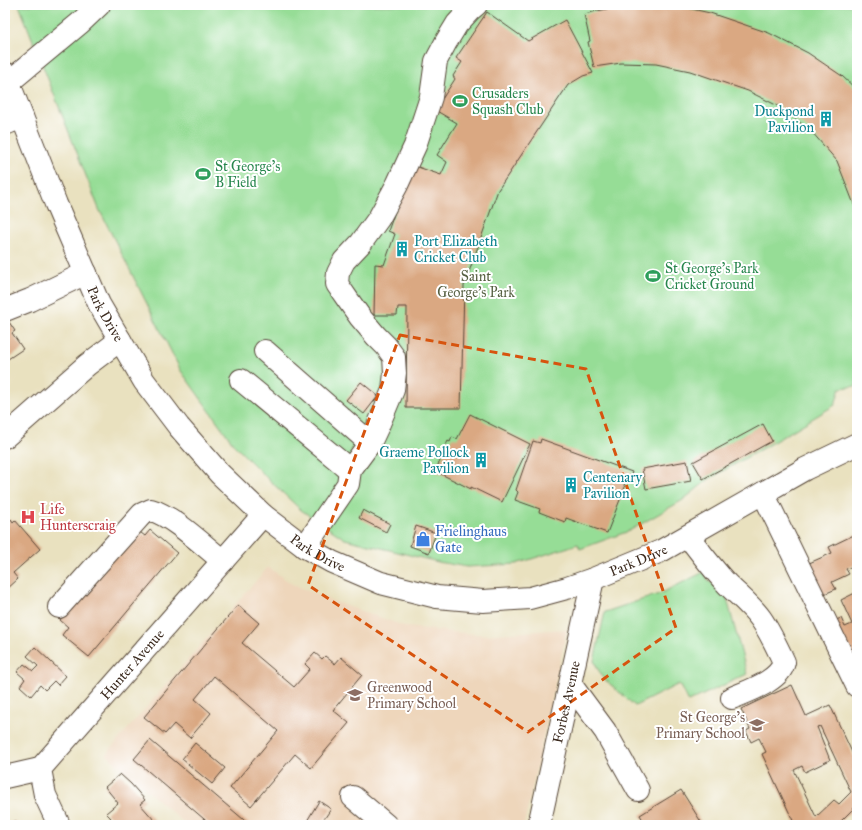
<svg xmlns="http://www.w3.org/2000/svg" width="862" height="830" font-family="'IM FELL Great Primer',serif">
  <rect width="100%" height="100%" fill="#fff"/>
  <filter id="ink" filterUnits="userSpaceOnUse"><feTurbulence type="fractalNoise" baseFrequency=".025" numOctaves="2"/><feDisplacementMap in="SourceGraphic" scale="8" xChannelSelector="R" yChannelSelector="G"/><feConvolveMatrix kernelMatrix="1 2 1 2 8 2 1 2 1" color-interpolation-filters="sRGB"/></filter>
  <filter id="wash" filterUnits="userSpaceOnUse"><feTurbulence type="fractalNoise" baseFrequency=".012" numOctaves="4" result="noise"/><feDisplacementMap in="SourceGraphic" scale="16" xChannelSelector="R" yChannelSelector="G"/><feGaussianBlur stdDeviation="0.9" result="paint"/><feColorMatrix in="noise" values="0 0 0 0 0 0 0 0 0 0 0 0 0 0 0 0 0 1.4 0 .05"/><feComposite in="paint" operator="in"/></filter>
  <g filter="url(#wash)">
    <rect width="100%" height="100%" fill="#e9e1bf"/>
    <path fill="#eed6bb" d="M268,567l24,17 38,16 77,27 76,8 84,-6 -43,196h-338l-80,-71z"/>
    <path fill="#96dd96" stroke="#68845a" d="M19,5h838v381l-17,2 -5,17 -53,32 -73,42 -26,21 -54,31 -49,18 -2,-5 -62,20 -49,3 -29,-5 -93,-23 -44,-29 -34,-32 -32,-32 -54,-75 -82,-162z
      M704,572l4,8 18,15 21,79 -59,28 -9,-18 -44,22 -33,-29 -8,-16 11,-49 54,-18z"/>
    <g id="blocks">
      <path fill="#daa882" fill-rule="evenodd" d="M613,5h61l36,8 59,20 39,20 34,23 15,14v122l-20,-51 -26,-30 -31,-24 -32,-16 -58,-20 -34,-7 -35,-1 -27,4 -6,-25 2,-1 -6,-27 18,-4 11,-2z
        M487,12l41,29 37,-21 28,53 -10,3 -15,9 -70,105 -34,96 -3,122h-55l1,-101h-9l-1,8h-23l1,-51 9,1 11,-31 -7,-3 24,-66 29,10 6,-13 -10,-7 20,-32 -22,-13 20,-31 -2,-3 9,-14 -6,-4z
        M5,322l1,2 3,-2 6,9 -3,2 11,16 -18,12z
        M361,382l17,14 -14,18 -18,-14z
        M470,414l60,30 -28,58 -31,-15v2l-36,-18 11,-22h-2l4,-8 2,1 2,-5 5,2z
        M763,424l9,17 -69,38 -10,-17z
        M541,439l91,33 -4,11 -3,-1 -1,4 1,1 -18,46 -41,-15 -1,4 -26,-10 1,-3 -25,-9 3,-8 -2,-2 17,-49 7,2z
        M687,461l4,20 -45,8 -4,-20z
        M363,510l27,14 -4,8 -27,-14z
        M11,519l2,3 2,-2 25,29 -27,24 5,6 -12,11 -1,-2v-63z
        M416,526l20,7 -7,20 -19,-7z
        M136,529l9,7 5,-6 27,23 -88,104 -27,-22 6,-8 -8,-7z
        M856,534l1,3v27l-11,5 3,5 -17,8 4,7 -14,6 -15,-31 25,-11 -3,-6z
        M857,592v79l-23,-50 7,-3 4,9 7,-3 -11,-24z
        M238,605l21,18 -17,20 52,44 16,-18 -5,-5 10,-11 7,6 3,-3 10,8 6,-7 21,18 -29,35 16,13 -38,45 -16,-14 -44,52 -21,-18 48,-57 -64,-55 -19,23 16,14 -21,25 -16,-14 -9,10 -21,-17z
        M35,647l31,29 -8,9 -4,-4 -9,9 -5,-5 -9,11 -11,-10 5,-7 -8,-7 7,-8 9,7 5,-5 -11,-10z
        M792,685l14,31 24,-11 27,58v42l-20,20h-42l-33,-71 4,-2 -7,-14 -8,4 -5,-11 4,-2 -9,-20zM820,726l31,66 -12,12 -5,-4 -18,17 -22,-47 8,-4 3,6 25,-12 -13,-33z
        M150,740l100,85h-39l-77,-66z
        M195,743l30,25 -13,16 -30,-25z
        M120,774l11,10 14,16 -5,4 15,17 -5,4h-41l-3,-4 5,-3 -5,-5 12,-10 -13,-16z
        M681,790l22,35h-57l-6,-10z
        M319,801l12,8 -11,16h-7l-6,-4z
        M16,821l1,4h-12v-1z"/>
    </g>
  </g>
  <g filter="url(#ink)">
    <use href="#blocks" fill-opacity="0" stroke="#554536" stroke-width="1"/>
    <g fill="none" stroke-linecap="round" stroke-linejoin="round">
      <g stroke="#554536" stroke-width="24">
        <g id="minor">
          <path id="s1" d="M5,73l51,131 43,100 45,77 35,46 41,47 43,41 42,32 27,15 49,21 56,14 46,4 47,-3 37,-10 26,-9 68,-28 144,-82 52,-25"/>
          <path d="M9,82l71,-59 19,-18"/>
          <path d="M5,124l17,-7"/>
          <path d="M5,310l25,-10 56,-27"/>
          <path d="M265,351l105,92"/>
          <path d="M241,380l109,90"/>
          <path d="M5,437l82,-72 33,-25"/>
          <path d="M763,493l94,193"/>
          <path d="M688,536c12,16 24,32 39,48 11,11 24,21 34,35 9,13 16,28 23,43 -4,19 -36,29 -52,36"/>
          <path d="M305,547l43,-63 2,-14 20,-27 8,-17 15,-36 2,-17 -1,-16 -8,-11 -10,-10 -16,-19 -12,-17 -11,-16 1,-11 6,-12 17,-18 18,-25 18,-33 18,-39 16,-49 5,-36 10,-19 11,-18 12,-13 7,-6"/>
          <path d="M59,607l83,-93 9,-4c22,6 53,36 72,51"/>
          <path d="M571,685l34,46 33,59"/>
          <path d="M5,777l35,-8"/>
          <path d="M353,797l33,28"/>
          <path id="s2" d="M59,825l-14,-30 -5,-26 223,-254"/>
          <path id="s3" d="M539,825l54,-246"/>
        </g>
      </g>
      <use href="#minor" stroke="#fff" stroke-width="22"/>
    </g>
  </g>
  <path fill="none" stroke="#d7540e" stroke-width="3" stroke-dasharray="8 5" stroke-linejoin="round" d="M400,335l186,34 90,259 -148,104 -220,-147z"/>
  <defs>
    <g id="stadium-bare" transform="scale(1.2)"><path d="M0-5a6.5 5 0 1 0 0 10a6.5 5 0 1 0 0-10ZM-3.5-1.8h7v3.6h-7Z" fill="#2e9e5b" stroke="#fff" stroke-width="2.5" paint-order="stroke"/></g>
    <g id="building-bare" transform="scale(1.2)"><path d="M-4-6H4V6H1V3H-1V6H-4ZM-2.5-4.3h1.7v1.8h-1.7ZM.8-4.3h1.7v1.8H.8ZM-2.5-1h1.7V.8h-1.7ZM.8-1h1.7V.8H.8Z" fill="#0f9aa8" stroke="#fff" stroke-width="2.5" paint-order="stroke"/></g>
    <g id="hospital-bare" transform="scale(1.2)"><path d="M-5-5h3v3.5h4V-5h3V5h-3V1.5h-4V5h-3Z" fill="#e0444e" stroke="#fff" stroke-width="2.5" paint-order="stroke"/></g>
    <g id="shop-bare" transform="scale(1.2)"><path d="M-5-2.5h2.3a2.7 3.5 0 0 1 5.4 0H5L5.5 6h-11ZM-1.5-2.5h3a1.5 2.3 0 0 0-3 0Z" fill="#3f7fe0" stroke="#fff" stroke-width="2.5" paint-order="stroke"/></g>
    <g id="school-bare" transform="scale(1.2)"><path d="M0-5L7-2L0 1L-7-2ZM-4 1L0 2.5L4 1V4Q0 6-4 4Z" fill="#8d6e63" stroke="#fff" stroke-width="2.5" paint-order="stroke"/></g>
  </defs>
  <g fill-rule="evenodd">
    <use href="#stadium-bare" x="460" y="101"/>
    <use href="#building-bare" x="826" y="119"/>
    <use href="#stadium-bare" x="203" y="174"/>
    <use href="#building-bare" x="402" y="249"/>
    <use href="#stadium-bare" x="653" y="276"/>
    <use href="#building-bare" x="481" y="460"/>
    <use href="#building-bare" x="571" y="485"/>
    <use href="#hospital-bare" x="28" y="517"/>
    <use href="#shop-bare" x="423" y="539"/>
    <use href="#school-bare" x="355" y="695"/>
    <use href="#school-bare" x="757" y="725"/>
  </g>
  <g text-anchor="middle" dominant-baseline="central" stroke-width="4" stroke-linejoin="round" paint-order="stroke">
    <g font-size="14" fill="#27864d" stroke="#fff" text-anchor="start">
      <text x="472" y="93">Crusaders<tspan x="472" dy="16">Squash Club</tspan></text>
      <text x="215" y="166">St George's<tspan x="215" dy="16">B Field</tspan></text>
      <text x="665" y="268">St George's Park<tspan x="665" dy="16">Cricket Ground</tspan></text>
    </g>
    <g font-size="14" fill="#0d838f" stroke="#fff" text-anchor="end">
      <text x="814" y="111">Duckpond<tspan x="814" dy="16">Pavilion</tspan></text>
      <text x="414" y="241" text-anchor="start">Port Elizabeth<tspan x="414" dy="16">Cricket Club</tspan></text>
      <text x="469" y="452">Graeme Pollock<tspan x="469" dy="16">Pavilion</tspan></text>
      <text x="583" y="477" text-anchor="start">Centenary<tspan x="583" dy="16">Pavilion</tspan></text>
    </g>
    <g font-size="14" fill="#566042" stroke="#fff">
      <text x="476" y="276">Saint<tspan x="476" dy="16">George's Park</tspan></text>
    </g>
    <g font-size="14" fill="#3b2a1e" stroke="#fff">
      <text stroke="none"><textPath href="#s1" startOffset="261">Park Drive</textPath></text>
      <text stroke="none"><textPath href="#s1" startOffset="585">Park Drive</textPath></text>
      <text stroke="none"><textPath href="#s1" startOffset="921">Park Drive</textPath></text>
      <text stroke="none"><textPath href="#s2" startOffset="199">Hunter Avenue</textPath></text>
      <text stroke="none"><textPath href="#s3" startOffset="126">Forbes Avenue</textPath></text>
    </g>
    <g font-size="14" fill="#be3a42" stroke="#fff" text-anchor="start">
      <text x="40" y="509">Life<tspan x="40" dy="16">Hunterscraig</tspan></text>
    </g>
    <g font-size="14" fill="#366cbe" stroke="#fff" text-anchor="start">
      <text x="435" y="531">Frielinghaus<tspan x="435" dy="16">Gate</tspan></text>
    </g>
    <g font-size="14" fill="#785e54" stroke="#fff" text-anchor="start">
      <text x="367" y="687">Greenwood<tspan x="367" dy="16">Primary School</tspan></text>
      <text x="745" y="717" text-anchor="end">St George's<tspan x="745" dy="16">Primary School</tspan></text>
    </g>
  </g>
  <rect width="862" height="830" fill="none" stroke="#fff" stroke-width="20"/>
</svg>
